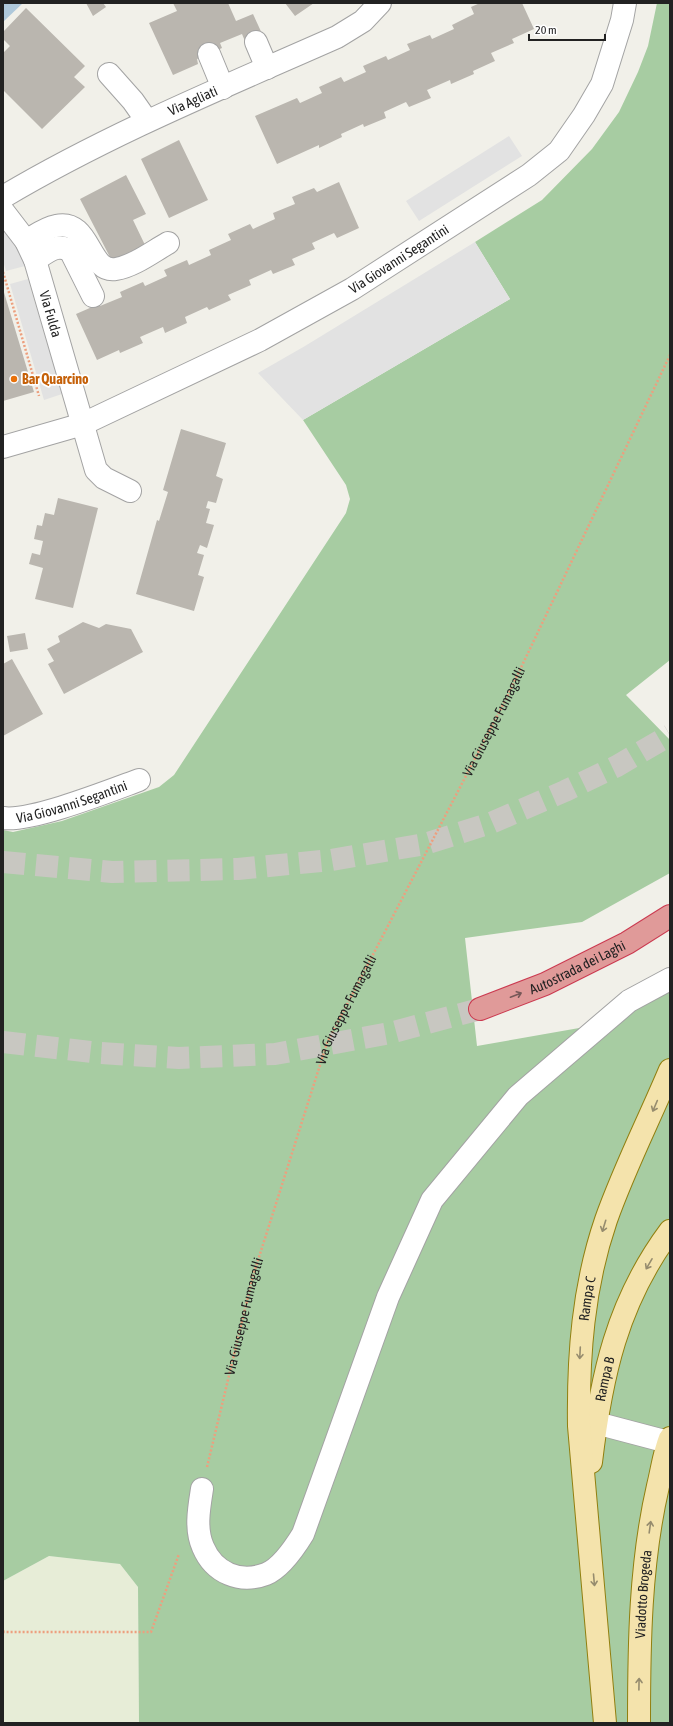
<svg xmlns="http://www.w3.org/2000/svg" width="673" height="1726" font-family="'Asap Condensed',sans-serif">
  <rect width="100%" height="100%" fill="#f1f0e9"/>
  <path fill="#e7edd7" d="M49,1556l71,8 18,23 1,136h-136v-142z"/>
  <path fill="#a7cca2" d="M657,3h13v657l-44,35 44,45v133l-88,49 -117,16 12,108 125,-22 68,-36v735h-531l-1,-136 -18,-23 -71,-8 -46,25v-751l10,2 49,-11 97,-34 15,-12 172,-262 4,-14 -4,-14 -43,-65 207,-121 -35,-57 67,-42 50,-51 27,-37 19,-40 10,-26z"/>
  <path fill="#e2e2e2" d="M509,136l13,20 -103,65 -13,-20z
    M3,227l17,23 5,16 -19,5 -3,-10z
    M475,242l35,57 -207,121 -45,-47 47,-27z
    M28,279l34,115 -18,6 -34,-116z"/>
  <path fill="#aec8da" d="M3,3h20l-20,19z"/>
  <path fill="#bab6af" d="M86,3h17l3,4 -13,9z
    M173,3h55l8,18 17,-7 11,24 -17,8 -5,-12 -22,9 2,5 -25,11 1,5 -25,11 -24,-52 28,-12z
    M285,3h29l-19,13z
    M480,3h42l12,26 -22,10 2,4 -23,10 4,8 -22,10 1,3 -23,10 -1,-4 -23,10 4,8 -22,9 -3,-5 -22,10 2,6 -22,9 -1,-3 -22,10 1,3 -23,11v-3l-42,19 -22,-48 42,-18 3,5 22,-10 -3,-6 22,-10 3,5 22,-10 -3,-6 23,-10 2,4 22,-10 -3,-6 23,-9 2,4 22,-10 -2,-4 22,-11 -3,-7z
    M26,8l59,58 -11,11 11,10 -43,42 -39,-39v-37l7,-7 -7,-7v-7z
    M179,140l29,60 -39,18 -28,-59z
    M126,175l20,39 -13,6 12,25 -33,16 -32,-62z
    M339,182l20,46 -22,10 -3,-5 -22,10 3,6 -23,10 3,6 -22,9 -2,-4 -22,10 2,5 -23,10 3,5 -22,10 -2,-3 -22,10 2,6 -22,10 -2,-6 -23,10 3,6 -23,10 -1,-3 -22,10 -21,-46 23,-10 1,2 22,-9 -2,-5 23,-10 2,4 22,-10 -3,-6 23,-10 2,5 22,-10 -2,-5 22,-10 -3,-6 22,-10 3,5 22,-10 -2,-6 22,-9 -3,-7 22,-9 3,4z
    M3,289l31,103 -31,9z
    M181,429l45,14 -10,33 7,3 -7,24 -8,-2 -2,7 4,1 -4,14 8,2 -7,23 -7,-3 -3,8 7,2 -6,20 6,2 -10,34 -58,-17 21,-74 2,1 9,-29 -5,-2z
    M58,498l40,10 -25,100 -38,-9 8,-31 -14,-4 3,-11 8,2 3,-14 -9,-2 3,-14 5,1 3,-13 9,2z
    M83,622l16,6 7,-4 25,5 12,23 -79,42 -16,-30 6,-3 -7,-12 13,-7 -2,-6z
    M25,633l3,16 -18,3 -3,-16z
    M12,659l31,55 -40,22v-72z"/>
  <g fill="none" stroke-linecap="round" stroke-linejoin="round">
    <path stroke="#c8c7c1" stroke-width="22" stroke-dasharray="22 11" stroke-linecap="butt" d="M3,862l109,10 126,-3 93,-9 94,-16 66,-21 74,-32 52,-25 53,-31
      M3,1042l97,11 79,5 96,-4 115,-21 90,-24"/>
    <g stroke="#a3a3a3" stroke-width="24">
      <g id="minor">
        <path d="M256,42l11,26"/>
        <path d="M209,54l14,34"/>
        <path d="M109,74l24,27 14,20"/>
        <path id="s2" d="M3,197c106,-63 221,-110 334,-160l26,-16 17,-18"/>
        <path id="s3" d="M3,211l23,30 9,19 61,210 8,8 26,13"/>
        <path d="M26,241c10,-6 19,-13 30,-15 35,-8 32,48 60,43 18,-3 36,-17 52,-26"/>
        <path d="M35,260c11,-7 24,-19 36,-8l22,44"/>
        <path id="s4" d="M3,447l80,-23 177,-84 92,-51 177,-114 30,-24 25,-36 18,-31 20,-64 3,-17"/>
        <path id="s5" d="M3,818c28,4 106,-27 136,-38"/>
        <path d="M596,1423l72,19"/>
        <path d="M202,1489c-3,19 -7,40 1,58 11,26 37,37 63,27 15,-6 29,-27 37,-40l85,-237 44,-97 86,-104 111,-95 41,-22"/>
      </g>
    </g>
    <g stroke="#917f0f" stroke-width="24">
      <g id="major">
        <path id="s6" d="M591,1462c10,-85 26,-160 79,-231"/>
        <path id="s7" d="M605,1723l-26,-297c-1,-70 4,-139 27,-206 18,-51 43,-100 64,-150"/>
        <path id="s8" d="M639,1723c0,-79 1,-159 19,-237 4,-16 6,-33 12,-48"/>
      </g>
    </g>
    <g stroke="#cb3a50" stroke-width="24">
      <g id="highway">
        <path id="s9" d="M480,1009l65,-25 82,-41 43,-27"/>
      </g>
    </g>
    <g stroke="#ed9f7e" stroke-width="2.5" stroke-dasharray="2 2" stroke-linecap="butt">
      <path d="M3,272l36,124"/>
      <path id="s1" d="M207,1467l46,-191 74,-233 180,-346 163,-342"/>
      <path d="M3,1631l1,1h147l28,-78"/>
    </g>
    <use href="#minor" stroke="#fff" stroke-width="22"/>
    <use href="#major" stroke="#f4e3ac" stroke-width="22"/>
    <use href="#highway" stroke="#e09a99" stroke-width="22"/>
  </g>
  <defs><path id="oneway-shaft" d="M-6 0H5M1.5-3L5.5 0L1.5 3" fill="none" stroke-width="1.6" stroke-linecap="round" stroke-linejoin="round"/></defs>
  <use stroke="#775858" href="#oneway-shaft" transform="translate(516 995) rotate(-21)"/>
  <g stroke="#968c6e">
    <use href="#oneway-shaft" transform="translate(655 1106) rotate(113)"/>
    <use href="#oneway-shaft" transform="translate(604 1226) rotate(107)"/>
    <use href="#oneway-shaft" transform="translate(649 1264) rotate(120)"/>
    <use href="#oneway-shaft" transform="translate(580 1353) rotate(93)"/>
    <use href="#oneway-shaft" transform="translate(650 1527) rotate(-82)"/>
    <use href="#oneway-shaft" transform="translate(594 1580) rotate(85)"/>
    <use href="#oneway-shaft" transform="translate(639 1684) rotate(-89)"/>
  </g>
  <circle fill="#e8710a" stroke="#fff" stroke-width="1.5" cx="14" cy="379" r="4"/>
  <g text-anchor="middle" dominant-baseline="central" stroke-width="3.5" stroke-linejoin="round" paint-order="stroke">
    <g font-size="14" fill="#222" stroke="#fff">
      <text stroke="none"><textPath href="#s2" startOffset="213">Via Agliati</textPath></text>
      <text stroke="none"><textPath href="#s4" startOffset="440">Via Giovanni Segantini</textPath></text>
      <text stroke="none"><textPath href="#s3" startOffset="115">Via Fulda</textPath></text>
      <text stroke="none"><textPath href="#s1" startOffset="803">Via Giuseppe Fumagalli</textPath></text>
      <text stroke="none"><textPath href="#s5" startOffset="71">Via Giovanni Segantini</textPath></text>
      <text stroke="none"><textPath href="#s9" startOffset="106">Autostrada dei Laghi</textPath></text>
      <text stroke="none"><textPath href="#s1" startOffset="479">Via Giuseppe Fumagalli</textPath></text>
      <text stroke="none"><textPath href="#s7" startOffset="426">Rampa C</textPath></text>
      <text stroke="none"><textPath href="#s1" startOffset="155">Via Giuseppe Fumagalli</textPath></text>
      <text stroke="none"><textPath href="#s6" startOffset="84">Rampa B</textPath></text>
      <text stroke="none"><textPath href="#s8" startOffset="129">Viadotto Brogeda</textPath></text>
    </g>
    <g font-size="14" font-weight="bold" fill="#c56008" stroke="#fff" text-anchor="start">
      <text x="22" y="379">Bar Quarcino</text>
    </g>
  </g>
  <rect width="673" height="1726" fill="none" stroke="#222222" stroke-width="8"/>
  <path d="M529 34v6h76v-6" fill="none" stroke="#222222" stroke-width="2"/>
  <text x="535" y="34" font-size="12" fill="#222222" stroke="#ffffff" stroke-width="3" paint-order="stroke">20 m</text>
</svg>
